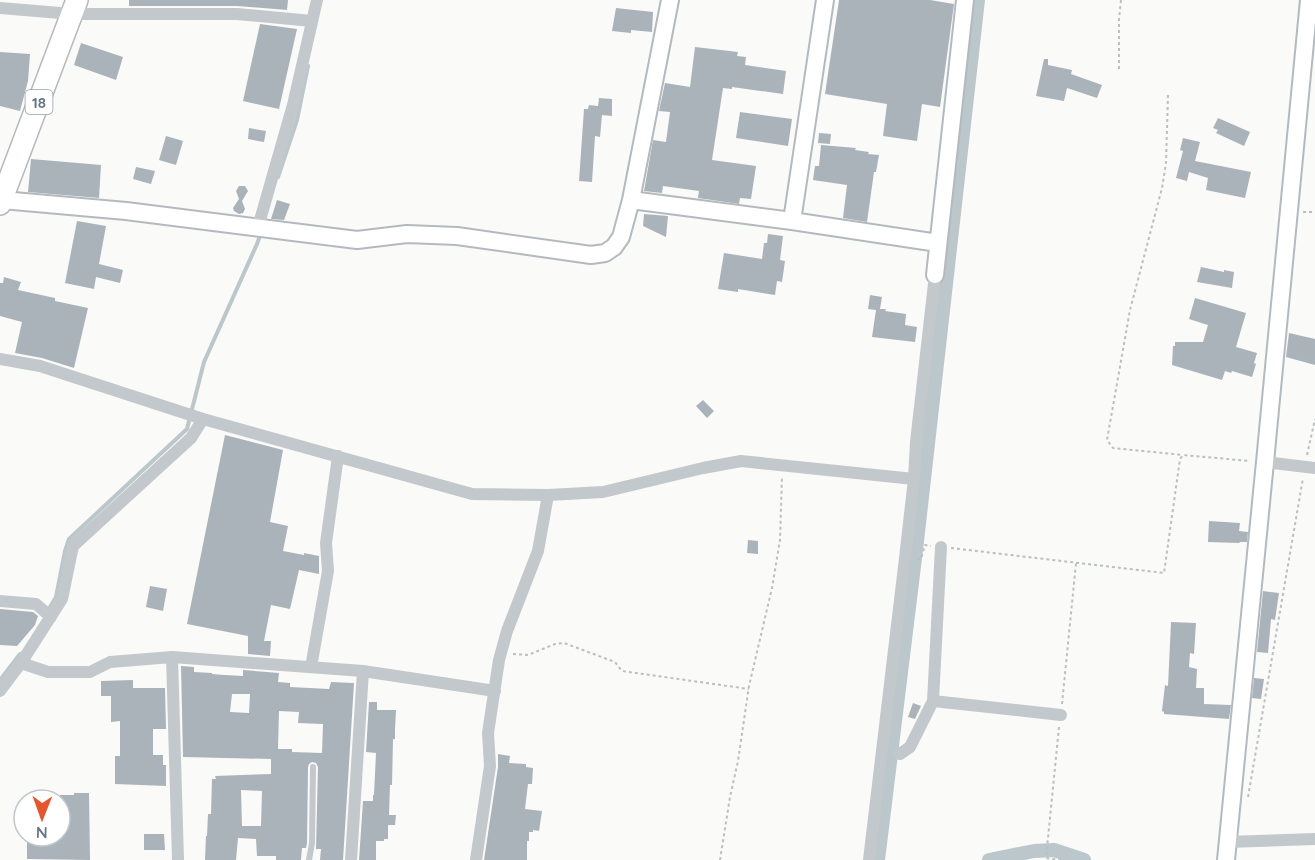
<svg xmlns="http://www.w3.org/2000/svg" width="1315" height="860" font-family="Quicksand,sans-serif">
  <rect width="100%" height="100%" fill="#fafaf8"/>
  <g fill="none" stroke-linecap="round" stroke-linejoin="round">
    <path stroke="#bbc7cb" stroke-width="4" d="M278,177l19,-57 11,-54
      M47,612l9,-15 9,-46 4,-12 118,-110 17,-67 53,-118 4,-11
      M0,680l20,-26"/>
    <path stroke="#bbc7cb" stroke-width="14" d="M878,860l38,-310 62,-550
      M989,860l45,-9 20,-1 30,10"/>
  </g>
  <path fill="#aab3b9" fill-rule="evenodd" d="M129,0h159l-1,10 -50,-4h-108z
    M839,0h91l24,4 -14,103 -18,-3 -5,37 -34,-5 4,-32 -62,-10z
    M616,8l37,4 -1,20 -21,-2v3l-19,-2z
    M260,24l37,5 -18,80 -36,-8z
    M81,43l42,14 -7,23 -42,-15z
    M695,47l43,5 -1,4 9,1 -1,8 41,6 -3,23 -51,-7v2l-9,-1 -11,72 44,6 -5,33 -11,-1 -1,6 -41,-6 1,-7 -36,-5 -1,7 -18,-2 9,-51 13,2 4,-30 -11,-1 6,-28 25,4z
    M0,52l30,2 -2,27 -8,30 -20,-5z
    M1044,59h4v6l24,5 -1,4 31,11 -5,13 -30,-10 -3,13 -28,-5z
    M599,98l13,1v17l-10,-1 -2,22 -5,-1 -3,46 -13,-1 5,-72h4l1,-4 9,1z
    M740,112l52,7 -4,27 -52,-8z
    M1218,118l32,14 -6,14 -28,-13 2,-3 -5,-2z
    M249,128l17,3 -2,11 -16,-3z
    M819,133l12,1 -1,10 -12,-1z
    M166,136l17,5 -7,24 -17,-5z
    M1183,138l17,4 -5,19 56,11 -6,26 -39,-8 2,-12 -19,-6 -2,9 -11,-3 7,-27 -3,-1z
    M821,145l35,3 -1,2 14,2 -1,2 11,1 -3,17h-2l-7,50 -24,-4 4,-33 -34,-5 2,-14h4z
    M31,159l70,6 -2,33 -71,-6z
    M136,167l19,4 -4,13 -18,-5z
    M239,186h6l3,5 -6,10 3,8 -2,4 -4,1 -5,-3 -1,-3 6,-9 -3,-8z
    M277,200l13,4 -6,16 -13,-1z
    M644,214l24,2 -2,21 -23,-11z
    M77,221l29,5 -7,38 24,6 -3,13 -24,-6 -2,12 -29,-6z
    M768,234l15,2 -3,24 5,1 -3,21 -5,-1 -2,14 -37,-6v3l-20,-3 6,-36 38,6 2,-16h3z
    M1201,267l23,5v-2l10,2 -2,16 -35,-6z
    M4,277l17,5 -3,8 37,8v3l33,7 -14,60 -32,-10 -27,-5 7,-31 -22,-6v-33h3z
    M870,295l12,2 -2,12h6l-1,2 21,3 -1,11 12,2 -2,15 -43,-5 4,-27 -8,-1z
    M1195,298l51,15 -10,34 21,6 -3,10 2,1 -4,13 -20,-6 -1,2 -6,-2 -3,9 -50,-15 1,-19h2v-4h28l5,-17 -19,-6z
    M1289,333l26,6v26l-29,-8z
    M703,400l11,11 -7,7 -11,-12z
    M225,435l58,15 -13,72 18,4 -5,25 21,4v-2l15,3v18l-20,-4 -9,39 -19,-4 -7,36h7l-1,15 -22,-2v-18l-61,-12z
    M1209,521l31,2 -1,8 9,1 -1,10h-7l-1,1 -31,-1z
    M748,540l10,1v13l-11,-1z
    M150,586l17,3 -4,22 -17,-4z
    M1263,591l16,2 -4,27 -4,-1 -3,34 -11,-1z
    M0,609l33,3 5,4 -3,9 -18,21 -17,-1z
    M1171,622l25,1 -2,31 -4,-1 -1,14 8,2 -1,19h8v16l27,1 -2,14 -65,-5v-2l-2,-1 3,-26 3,1z
    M181,666l13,1v5l18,1v1l12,1 19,1v-6l36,3 -1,9 12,1v4l39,2 2,-7 23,1 -11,177h-23l1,-11h-5l2,-82 -2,-4 -4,-1 -3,2 -1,3 -1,76 -1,5h-4l-1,12h-25v-4h-19l-1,-17 -18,-1 -2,22h-31l1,-24h1l1,-22h3l1,-35h4l-1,-3 56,-2v-15l-88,-2zM232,694h18l-1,19 -19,-1zM279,711l20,1 -1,11 25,1 -1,29 -30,-1v-3h-14zM241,790l21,1 -1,35h-19z
    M1254,678l10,1 -3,20 -9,-1z
    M133,680v8h32l1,41h-13v26h10v10h3v21l-51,-2v-28h5v-35l-9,1v-26h-10v-15z
    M369,702h8v8h19l-1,20v9h-2l-1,46h-2l-1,30h7l-1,10h-7v14h-4v2h-8v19h-17l4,-59h10v-6h1l2,-42 -10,-1z
    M913,703l8,3 -6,13 -7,-2z
    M498,754l12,2 -1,7 17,1v3l7,1 -1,16h-4l-3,25 17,2 -3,20 -6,-1v2h-4v9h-2v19h-43l14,-93z
    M74,793h15l1,67 -63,-1v-23h33v-41h14z
    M144,834h20l1,16h-21z"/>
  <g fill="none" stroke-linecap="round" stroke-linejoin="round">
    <g stroke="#b3babf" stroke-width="20">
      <path id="secondary" d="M2,200l124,11 231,29 50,-6 50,2 134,19 14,-2 9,-6 7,-10 10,-37 39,-200
        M631,200l161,21 146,22
        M792,221l33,-221
        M935,275l30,-275
        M1226,860l39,-398 44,-462"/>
    </g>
    <g stroke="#b4b9bd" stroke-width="24">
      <path id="highway" d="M0,204l77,-204"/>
    </g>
    <path stroke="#bbbfc2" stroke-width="2" stroke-dasharray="3 3" stroke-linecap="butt" d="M1119,69v-49l2,-20
      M1168,95l-2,68 -4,25 -32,122 -23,130 6,8 70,7
      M1303,212h12
      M1307,455l8,-36
      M951,548l213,25 16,-114 3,-4 67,6
      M917,559h4l4,-14 6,1
      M513,654l15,1 27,-11 9,-1 51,19 7,9 127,18
      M1062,704l14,-141
      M1059,727l-13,131 15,2
      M1248,797l55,-319
      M720,860l10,-63 8,-36 11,-75 23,-98 8,-48 2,-64"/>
    <path stroke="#c3c8cc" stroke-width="6" d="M309,860l3,-17 1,-76"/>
    <path stroke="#c3c8cc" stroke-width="12" d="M0,8l72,6h165l75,7
      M258,227l35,-122 24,-105
      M0,359l40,7 163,53 269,75 76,1 55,-3 100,-24 38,-7 173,18
      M1265,462l50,6
      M0,601l36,3 15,13
      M172,657l6,203
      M21,663l27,9h42l20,-10 62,-5 191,14 -12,189
      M311,667l17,-96 -2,-28 12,-87
      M363,671l132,20
      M0,691l21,-28 41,-64 11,-53 118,-108 12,-19
      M933,701l128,14
      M900,754l10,-7 23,-46 8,-154
      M1227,842l88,-3
      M476,860l14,-94 -2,-33 11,-73 8,-29 31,-80 10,-56
      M869,860l36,-302 9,-79 2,-37 19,-167"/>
    <use href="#secondary" stroke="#fff" stroke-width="16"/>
    <use href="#highway" stroke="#fff" stroke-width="21"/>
  </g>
  <g text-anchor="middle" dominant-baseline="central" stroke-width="6" stroke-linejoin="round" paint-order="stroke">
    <rect fill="#fff" stroke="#939fa8" stroke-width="1.5" x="25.5" y="90" width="27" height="24" rx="4.5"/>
    <g font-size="15" font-weight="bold" fill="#657683">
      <text x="39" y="102">18</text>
    </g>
  </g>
  <g transform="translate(42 818) rotate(181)"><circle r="28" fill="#ffffff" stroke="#c1c8cd" stroke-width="1.5"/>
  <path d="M0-4.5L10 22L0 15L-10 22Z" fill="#e4572e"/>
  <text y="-9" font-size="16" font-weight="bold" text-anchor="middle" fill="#657683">N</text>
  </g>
</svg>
